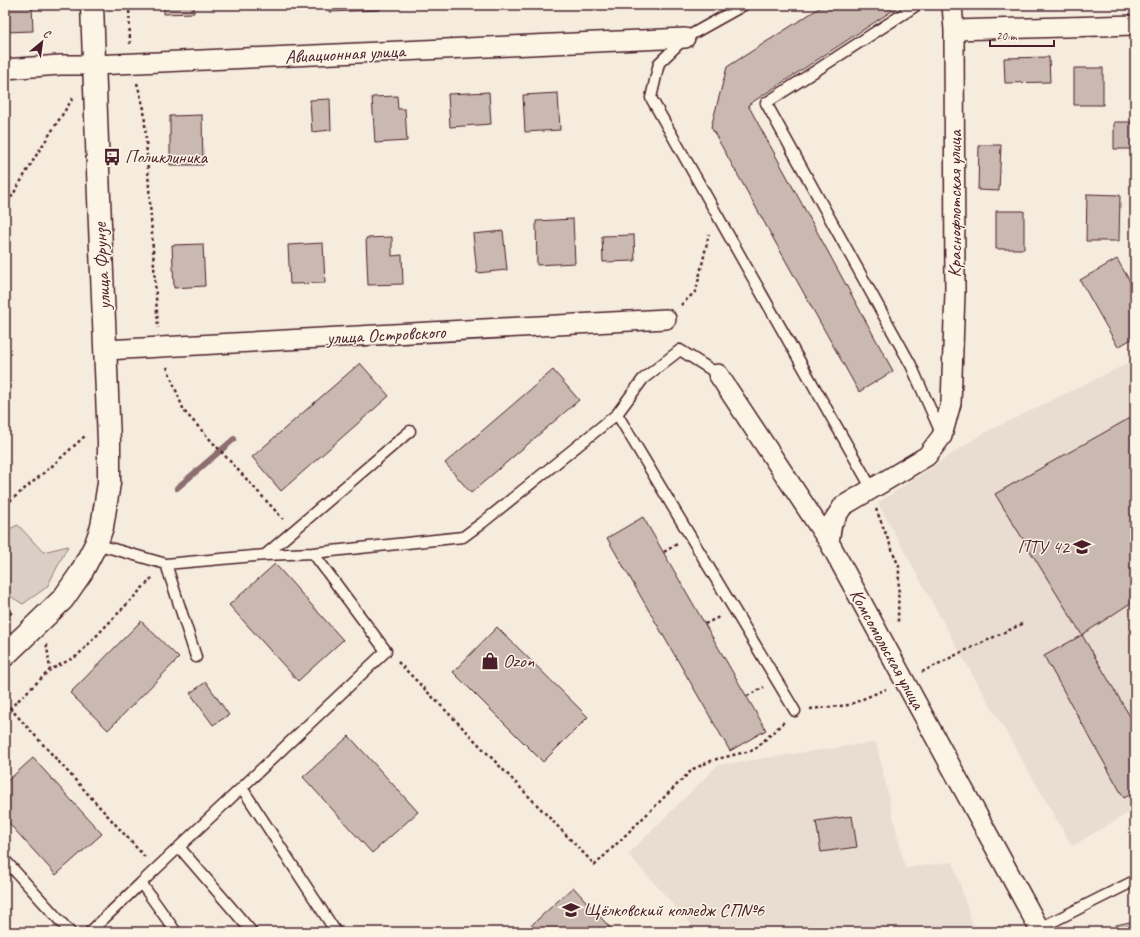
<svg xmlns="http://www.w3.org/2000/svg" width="1140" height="937" font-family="Caveat,sans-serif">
  <rect width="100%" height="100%" fill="#f5ecde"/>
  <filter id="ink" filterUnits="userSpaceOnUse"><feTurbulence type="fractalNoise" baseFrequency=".025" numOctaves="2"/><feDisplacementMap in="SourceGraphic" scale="8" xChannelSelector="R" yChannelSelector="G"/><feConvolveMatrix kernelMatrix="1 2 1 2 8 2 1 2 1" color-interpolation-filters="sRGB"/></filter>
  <g filter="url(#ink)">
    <path fill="#e8ddd0" d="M1135,360v449l-63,37 -112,-193 -82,-150 104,-69z
      M876,742l29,126 48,-6 22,70h-277l-70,-78 90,-89z"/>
    <path fill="#dbcec4" stroke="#927678" d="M18,525l25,27 25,-6 -21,41 -24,17 -18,-11v-62z"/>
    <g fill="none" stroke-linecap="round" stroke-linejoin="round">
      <path stroke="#8c6e70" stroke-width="6" d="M177,488l57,-49"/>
    </g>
    <path fill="#cab9b1" stroke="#4a1f2b" d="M5,5h27l1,26 -28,1z
      M164,5h30v8l-30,1z
      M329,5h51v5l-51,2z
      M418,5h33v2l-33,1z
      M491,5h38l-38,2z
      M824,5h77l-153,100 145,266 -34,21 -148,-265 16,-60z
      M1049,57l1,25 -45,1 -1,-25z
      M1074,68h29v37h-29z
      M489,92l2,32 -41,3 -2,-33z
      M558,93l2,37 -35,2 -2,-37z
      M397,96l1,13h7l2,32 -32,2 -3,-46z
      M330,99l1,31 -19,2 -2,-32z
      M202,115l1,50h-33v-49z
      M1114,122h21v27h-21z
      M979,145h22l-2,46 -21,-1z
      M1087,194l33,1 -1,46h-33z
      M996,211h28v38h-28z
      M573,219l2,44 -38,2 -1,-44z
      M503,231l4,39 -30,3 -4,-39z
      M634,235l1,26 -32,1 -1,-26z
      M392,237v19l10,-1 1,29 -35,1 -2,-47z
      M323,243l2,40 -35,1 -2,-39z
      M203,244l2,42 -31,2 -2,-43z
      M1117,259l18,31v47l-17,10 -38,-67z
      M360,363l29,33 -108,95 -29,-34z
      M553,370l26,30 -108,93 -26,-30z
      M1130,418l5,9v173l-53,35 -87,-141z
      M643,517l123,213 -36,21 -123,-213z
      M275,564l68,76 -45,41 -69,-76z
      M141,621l38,37 -71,72 -38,-37z
      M497,627l91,90 -45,45 -90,-90z
      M1082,635l53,90v67l-11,6 -80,-142z
      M206,682l23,33 -16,10 -23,-32z
      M349,736l69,76 -46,41 -69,-76z
      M33,758l69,76 -46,41 -51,-56v-36z
      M852,816l5,31 -36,5 -5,-31z
      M573,887l41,45h-90z
      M1135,921v11h-17l-2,-7z"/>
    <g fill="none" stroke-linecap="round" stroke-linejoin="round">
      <g stroke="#4a1f2b" stroke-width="13">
        <path id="service" d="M744,5l-59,33 -26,25 -8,35 221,391
          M917,5l-151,98 145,262 30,68
          M617,414l178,297
          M96,544l70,20 99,-9 48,-2 73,98 -245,232 35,49
          M313,553l150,-16 19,-14 135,-109 26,-35 37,-29 38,24
          M265,555l145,-124
          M166,564l30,93
          M242,788l94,144
          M179,847l73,85
          M5,860l65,72
          M1040,928l94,-47 1,3
          M90,932l51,-49"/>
      </g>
      <g stroke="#4a1f2b" stroke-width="22">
        <path id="minor" d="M954,30l181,-5
          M5,69l55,-4h34l591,-27
          M106,350l560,-31
          M718,374l111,168 212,390
          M829,542l3,-19 11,-17 84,-50 15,-20 9,-33 4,-110 -1,-263 -2,-25"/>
      </g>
      <g stroke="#4a1f2b" stroke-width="25">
        <path id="secondary" d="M5,655l58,-56 18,-26 15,-29 6,-17 7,-44v-42l-9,-216 -8,-220"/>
      </g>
      <path stroke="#4a1f2b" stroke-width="2.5" stroke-dasharray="3 3" stroke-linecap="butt" d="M129,5l1,39
        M137,83l7,26 14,219
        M5,208l32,-54 36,-56
        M681,305l15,-14 13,-57
        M167,367l17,44 99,108
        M5,505l47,-39 34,-31
        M876,509l23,58 -1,56
        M664,552l13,-8
        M5,608l9,8
        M705,624l16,-8
        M46,645l1,1 3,24
        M398,662l61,62 136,141 98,-96 20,-9 41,-10 30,-28
        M922,672l38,-19 62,-29
        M747,696l17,-9
        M10,708l135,149
        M810,709l39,-4 37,-16
        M5,713l45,-43 27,-14 76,-79"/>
      <use href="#service" stroke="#fcf5e5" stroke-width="10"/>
      <use href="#minor" stroke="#fcf5e5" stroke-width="19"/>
      <use href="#secondary" stroke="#fcf5e5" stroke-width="22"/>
    </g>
  </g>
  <defs>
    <g id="bus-bare" transform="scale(1.38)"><path d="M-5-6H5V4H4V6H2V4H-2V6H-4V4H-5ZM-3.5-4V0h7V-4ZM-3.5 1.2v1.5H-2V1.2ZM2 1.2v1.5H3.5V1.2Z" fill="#4a1f2b" stroke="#fcf5e5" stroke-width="2.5" paint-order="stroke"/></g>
    <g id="university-bare" transform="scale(1.38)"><path d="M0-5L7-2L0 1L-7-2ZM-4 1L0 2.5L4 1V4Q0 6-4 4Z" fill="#4a1f2b" stroke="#fcf5e5" stroke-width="2.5" paint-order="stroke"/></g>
    <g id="shop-bare" transform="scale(1.38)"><path d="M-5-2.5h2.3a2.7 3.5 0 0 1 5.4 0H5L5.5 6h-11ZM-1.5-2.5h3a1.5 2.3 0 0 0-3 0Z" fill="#4a1f2b" stroke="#fcf5e5" stroke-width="2.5" paint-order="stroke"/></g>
  </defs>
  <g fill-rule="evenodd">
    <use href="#bus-bare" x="112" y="157"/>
    <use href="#university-bare" x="1082" y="547"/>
    <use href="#shop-bare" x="490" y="661"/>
    <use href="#university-bare" x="571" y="910"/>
  </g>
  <g text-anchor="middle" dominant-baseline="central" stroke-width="3" stroke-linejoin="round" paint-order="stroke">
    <g font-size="19" fill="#4a1f2b" stroke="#fcf5e5">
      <text transform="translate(345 54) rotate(-3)">Авиационная улица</text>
      <text transform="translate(955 204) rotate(-90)">Краснофлотская улица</text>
      <text transform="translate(102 266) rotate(-93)">улица Фрунзе</text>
      <text transform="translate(386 335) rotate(-3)">улица Островского</text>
      <text transform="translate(887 649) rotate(61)">Комсомольская улица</text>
    </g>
    <g font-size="19" fill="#4a1f2b" stroke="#fcf5e5" text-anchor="start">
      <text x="125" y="157">Поликлиника</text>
      <text x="1069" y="547" text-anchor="end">ПТУ 42</text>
      <text x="503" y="661">Ozon</text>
      <text x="584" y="910">Щёлковский колледж СП№6</text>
    </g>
  </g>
  <rect width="1140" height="937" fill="none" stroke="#fcf5e5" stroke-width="20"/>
  <rect x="10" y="10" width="1120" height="917" fill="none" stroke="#4a1f2b" stroke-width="1.5" filter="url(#ink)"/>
  <g transform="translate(42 42) rotate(29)" stroke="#fcf5e5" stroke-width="3" paint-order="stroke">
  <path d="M0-3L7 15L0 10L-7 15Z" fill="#4a1f2b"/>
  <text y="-6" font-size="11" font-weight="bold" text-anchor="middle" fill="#4a1f2b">С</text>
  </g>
  <path d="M990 40v6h64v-6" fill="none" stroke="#4a1f2b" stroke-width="2"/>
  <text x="996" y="40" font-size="12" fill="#4a1f2b" stroke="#fcf5e5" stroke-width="3" paint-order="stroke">20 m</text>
</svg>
